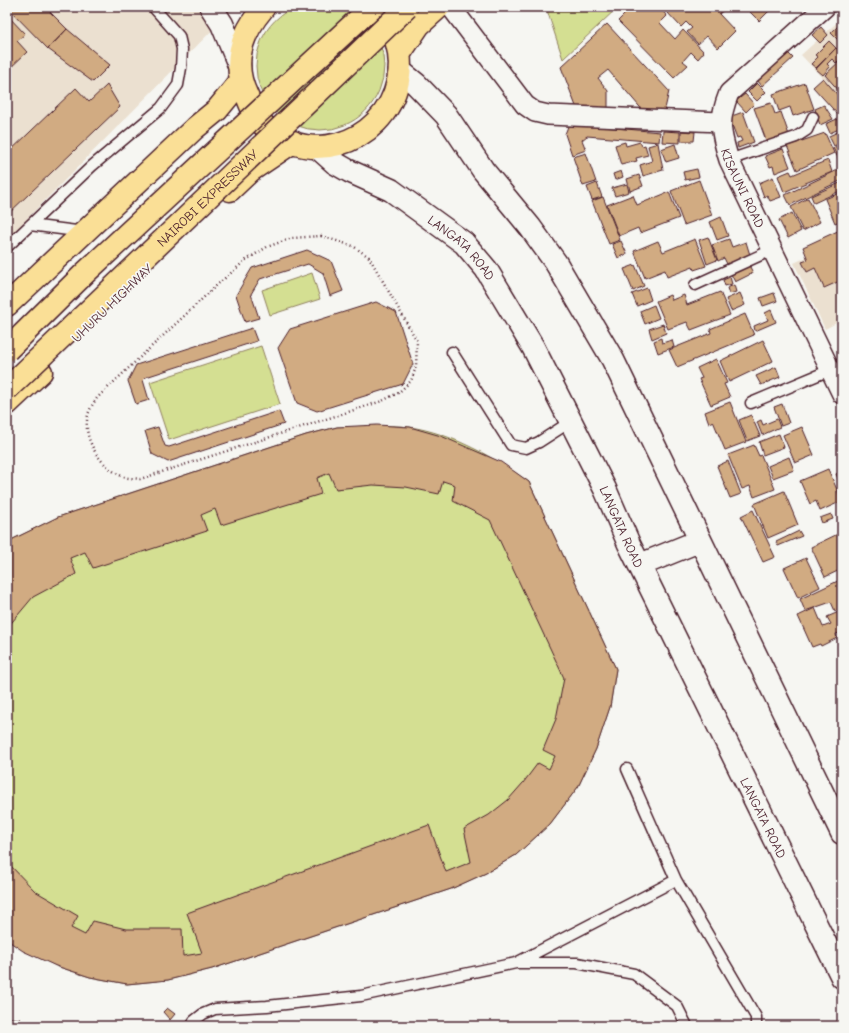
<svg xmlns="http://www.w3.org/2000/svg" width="849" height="1033" font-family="'Comic Neue',sans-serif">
  <rect width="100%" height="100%" fill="#f6f6f2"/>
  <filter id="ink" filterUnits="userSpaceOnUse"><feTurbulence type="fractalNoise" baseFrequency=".025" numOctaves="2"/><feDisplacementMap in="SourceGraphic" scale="8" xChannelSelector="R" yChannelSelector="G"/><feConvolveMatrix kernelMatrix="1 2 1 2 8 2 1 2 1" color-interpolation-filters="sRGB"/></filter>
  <g filter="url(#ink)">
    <path fill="#ebe0d0" d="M7,7h228l-228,232z
      M842,18v81l-41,-44z
      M842,240v80l-17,9 -31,-66z"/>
    <path fill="#d4df92" stroke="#8f7f5e" d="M256 66a64 64 0 1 1 128 0a64 64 0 1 1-128 0Z
      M546,7h72l-55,52z
      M312,273l8,26 -50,16 -8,-25z
      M261,346l19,58 -111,36 -19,-58z
      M337,427c23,0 49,-3 73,0 42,6 85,31 119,55l87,187 -6,38 -14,42 -18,38 -28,37 -34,31 -30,18 -35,16 -239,80 -44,11 -41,4 -37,-7 -34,-11 -49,-26v-398l51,-25 248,-82z"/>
    <path fill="#d1ab82" stroke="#4a1f2b" d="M7,7h38l22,22 -19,20z
      M632,7h27l8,9 -7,7 15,16 8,-9 21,22 -6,7 -7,-7 -8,9 5,4 -14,13 -56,-57z
      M670,7h53l2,2 -6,5 16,17 -17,17 -11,-12 -9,8 -11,-12 5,-4 -6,-6 -5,5 -15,-16z
      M745,7h28l-14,14z
      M7,15l18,19 -8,7 10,11 -20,19z
      M842,22v22l-11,-11z
      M607,24l62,67 -6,27 -18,-5 -37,-43 -10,8 10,13v18h-31l-16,-42z
      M821,27l7,8 -8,8 -8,-8z
      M67,29l43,36 -17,17 -45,-33z
      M829,41l7,7 -20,20 -5,-4 7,-7 -3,-2z
      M836,48l6,6v3l-6,6 -4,-4 -5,5 3,3 -7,8 -7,-6z
      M787,52l6,6 -31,28 -5,-6z
      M842,59v35l-17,-19z
      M823,78l19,22 -1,18 -28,-31z
      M757,83l9,9 -9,9 -9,-9z
      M805,83l9,26 -21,7 -3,-9 -11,4 -6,-17z
      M107,85l13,22 -113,108v-61l69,-66 13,14z
      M745,94l9,10 -8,8 -10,-11z
      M771,103l4,11 6,-2 8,23 -22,8 -13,-35z
      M824,105l9,14 -13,6 -5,-16z
      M743,112l11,30 -16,6 -1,-5 5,-2 -2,-4 -3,1 -8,-21z
      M837,119l4,9 -11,5 -4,-9z
      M569,124l91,8 -1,10 -72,-6 -5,4 4,10 -14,5 -7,-21z
      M842,130v12l-8,4 -5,-10z
      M663,131l17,1v11l-18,-1z
      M681,131l14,1 -1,9h-13z
      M825,133l9,20 -37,17 -10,-24z
      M625,142l1,4 14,-4 2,4 3,-1 3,10 -12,3 1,3 -16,4 -6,-20z
      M658,143l5,27 -20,6 -3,-11 12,-4 -4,-15z
      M675,144l4,14 -13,4 -5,-13z
      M842,144v20h-1l-8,-16z
      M783,149l7,18 -15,6 -2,-7 -3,1 -5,-11z
      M586,153l10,29 -13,4 -10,-29z
      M828,160l4,12 -48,20 -6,-16 12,-5 2,4z
      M842,168v12l-52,25 -5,-10z
      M697,169l2,8 -14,3 -2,-8z
      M621,171l2,6 -8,3 -2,-6z
      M639,175l4,11 -13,5 -3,-12z
      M773,177l8,20 -11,4 -3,-6 -3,2 -5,-14z
      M699,180l13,35 -28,10 -13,-34z
      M842,182v8l-28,13 -3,-7z
      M597,183l5,14 -10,3 -5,-13z
      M627,184l2,8 -14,4 -3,-8z
      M669,192l10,26 -39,15 -2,-5 -19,8 -12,-31 26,-10 4,10z
      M842,192v28l-7,3 -10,-24z
      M603,197l17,43 -11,4 -17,-43z
      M808,198l12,24 -17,9 -12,-24z
      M792,213l9,18 -13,7 -9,-18z
      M721,217l7,19 -11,4 -7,-18z
      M842,229v51l-18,8 -9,-20 -8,4 -5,-10 6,-2 -5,-13z
      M708,237l9,23 -10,4 -8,-24z
      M695,239l11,27 -12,4 -1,-3 -26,10 -2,-7 -20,8 -11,-27 24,-10 5,11z
      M729,239l3,8 14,-5 4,13 -23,9 -3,-6 -6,3 -6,-16z
      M621,241l6,13 -9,4 -6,-14z
      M307,250l24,11 12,30 -13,5 -7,-23 -15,-9 -48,15 -9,15 8,24 -14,4 -9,-27 16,-27z
      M748,263l5,10 -18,9 -5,-10z
      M635,265l9,21 -11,5 -9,-22z
      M730,277l2,7 -7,2 -2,-6z
      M734,285l2,7 -7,2 -2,-6z
      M647,288l4,12 -14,6 -5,-12z
      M720,292l10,23 -39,15 -4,-8 -19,7 -12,-28 14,-6 2,5 12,-5 3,10z
      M740,293l5,12 -14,6 -5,-12z
      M774,293l3,8 -14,5 -3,-8z
      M376,302l20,10 17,52 -10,20 -86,27 -20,-8 -19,-55 12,-19z
      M654,305l5,13 -14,6 -5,-13z
      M771,310l5,12 -21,9 -1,-5 14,-6 -3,-7z
      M745,314l9,21 -77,32 -8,-17 42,-17 -1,-4z
      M663,324l3,9 -14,6 -3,-10z
      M252,328l5,13 -111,36 -3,3 6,20 -13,4 -8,-23 8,-16z
      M661,338l1,5 10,-3 2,7 -16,6 -4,-12z
      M763,340l10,21 -44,21 -9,-21z
      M716,359l11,24 -3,1 6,13 -19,8 -12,-26 3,-1 -5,-10z
      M776,367l4,10 -19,8 -5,-9z
      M730,402l16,40 -21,8 -12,-29 -4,2 -4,-11z
      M782,404l7,19 -8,3 -7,-19z
      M279,411l5,13 -116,38 -16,-8 -7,-23 13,-4 7,19 4,1z
      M751,415l9,21 -13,5 -8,-21z
      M777,419l3,8 -18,8 -5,-13 4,-2 2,5z
      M377,425l33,2 31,9 60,26 28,20 87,187 -6,38 -14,42 -18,38 -28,37 -34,31 -30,18 -35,16 -239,80 -44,11 -41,4 -37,-7 -34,-11 -33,-15 -16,-11v-78l28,29 43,25 -7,12 14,7 8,-14 33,8h56l1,27 19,-3 -15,-40 242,-88 17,47 25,-10 -7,-33 25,-14 19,-15 15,-17 15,-20 11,6 6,-13 -12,-6 13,-31 8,-41 -74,-158 -37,-19 2,-16 -12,-4 -4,13 -33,-7 -33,-2 -37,4 -7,-16 -12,5 4,16 -100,31 -6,-16 -14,6 6,16 -114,37 -8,-16 -15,6 6,16 -43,23 -26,31v-86l51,-25 248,-82 31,-8z
      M802,427l12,28 -19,8 -12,-28z
      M779,434l5,13 -21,8 -4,-13z
      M754,445l5,11 2,-1 14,34 -21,8 -4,-11 -8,3 -14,-34z
      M789,457l5,13 -21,8 -5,-12z
      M728,461l13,33 -11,4 -13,-32z
      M828,469l14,32 -22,10 -4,-10 -6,3 -10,-23z
      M842,471v17l-6,-14z
      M784,491l14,34 -30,13 -14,-34z
      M753,510l22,47 -12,5 -22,-46z
      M831,514l2,5 -11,4 -2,-5z
      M799,531l3,5 -24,10 -2,-4z
      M842,532v37l-17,8 -14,-30z
      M806,558l14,29 -22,11 -14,-30z
      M842,579v29l-7,3 -4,-9 -26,9 -5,-12z
      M815,608l8,19 8,-3 -4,-7 14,-6 1,21 -6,2 1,4 -16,8 -1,-2 -8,3 -14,-31z
      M167,1008l8,6 -5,6 -7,-8z
      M9,1018l11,1 1,7h-10z"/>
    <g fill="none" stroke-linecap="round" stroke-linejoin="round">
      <g stroke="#4a1f2b" stroke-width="13">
        <path id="lane" d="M729,160l67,-23 11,-7 6,-13
          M30,225l54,7
          M7,247l85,-81 69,-58 17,-23 3,-17 1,-19 -3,-13 -26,-29
          M695,285l77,-35
          M452,352l59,93 15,3 13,-6 31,-20
          M751,403l79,-33
          M627,769l49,111
          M518,962l158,-82 80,137v9
          M192,1026l2,-5 9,-7 12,-5 52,-3 94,-10 155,-33h61l57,11 43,32 10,20"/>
      </g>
      <g stroke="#4a1f2b" stroke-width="22">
        <g id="street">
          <path d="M451,7l74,98 10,7 13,3 173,7"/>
          <path id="s1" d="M825,7l-96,86c-11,28 -9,38 0,67l113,234"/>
        </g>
      </g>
      <g stroke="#4a1f2b" stroke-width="25">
        <g id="secondary">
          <path d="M211,7l11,17 17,41"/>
          <path d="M400,71l16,13 30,31 37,55 47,57 26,36 57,97 229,473"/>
          <path id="s2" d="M317,147l18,16 14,8 42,19 73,53 22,26 47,78 72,142 24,55 213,433"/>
          <path d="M640,565l59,-24"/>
        </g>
      </g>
      <g stroke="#4a1f2b" stroke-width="25">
        <path id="highway" d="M264,7c-23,27 -33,56 -17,89 3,7 6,16 10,22 43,53 127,29 141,-37 6,-27 -3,-55 -23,-74
          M400,53l19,-28 20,-18
          M230,190l20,-19 43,-29
          M7,305l188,-177 22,-18 23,-28
          M7,404l34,-32"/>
      </g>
      <path stroke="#4a1f2b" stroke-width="2.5" stroke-dasharray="1 3" stroke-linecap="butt" d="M321,236l32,10 16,11 48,84 -1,26 -5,14 -13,12 -16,8 -242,78c-5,-1 -13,0 -18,-3 -22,-9 -42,-40 -33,-64 2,-5 5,-10 8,-14l121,-114 28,-24 21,-13 25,-9z"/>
      <use href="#lane" stroke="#f6f6f2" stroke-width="10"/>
      <use href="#street" stroke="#f6f6f2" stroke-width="19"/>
      <use href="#secondary" stroke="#f6f6f2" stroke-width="22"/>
      <use href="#highway" stroke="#fadf96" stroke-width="22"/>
      <g stroke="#4a1f2b" stroke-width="25" stroke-linecap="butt">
        <g id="highway-bridge">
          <path d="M7,350l78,-77 287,-266"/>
          <path id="s3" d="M7,389l400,-382"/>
        </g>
      </g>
      <use href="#highway-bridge" stroke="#fadf96" stroke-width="22"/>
    </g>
  </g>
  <g text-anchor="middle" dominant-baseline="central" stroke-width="3.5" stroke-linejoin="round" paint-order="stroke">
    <g font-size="13" fill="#4a1f2b" stroke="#f6f6f2">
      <text stroke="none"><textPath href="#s1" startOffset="229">KISAUNI ROAD</textPath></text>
      <text stroke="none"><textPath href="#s3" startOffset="277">NAIROBI EXPRESSWAY</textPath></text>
      <text stroke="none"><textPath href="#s2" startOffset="178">LANGATA ROAD</textPath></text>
      <text transform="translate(112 303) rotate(-44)">UHURU HIGHWAY</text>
      <text stroke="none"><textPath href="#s2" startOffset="502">LANGATA ROAD</textPath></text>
      <text stroke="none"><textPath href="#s2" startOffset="826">LANGATA ROAD</textPath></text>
    </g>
  </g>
  <rect width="849" height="1033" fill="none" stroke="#f6f6f2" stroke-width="24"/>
  <rect x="12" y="12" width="825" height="1009" fill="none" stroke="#4a1f2b" stroke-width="1.5" filter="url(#ink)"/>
</svg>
